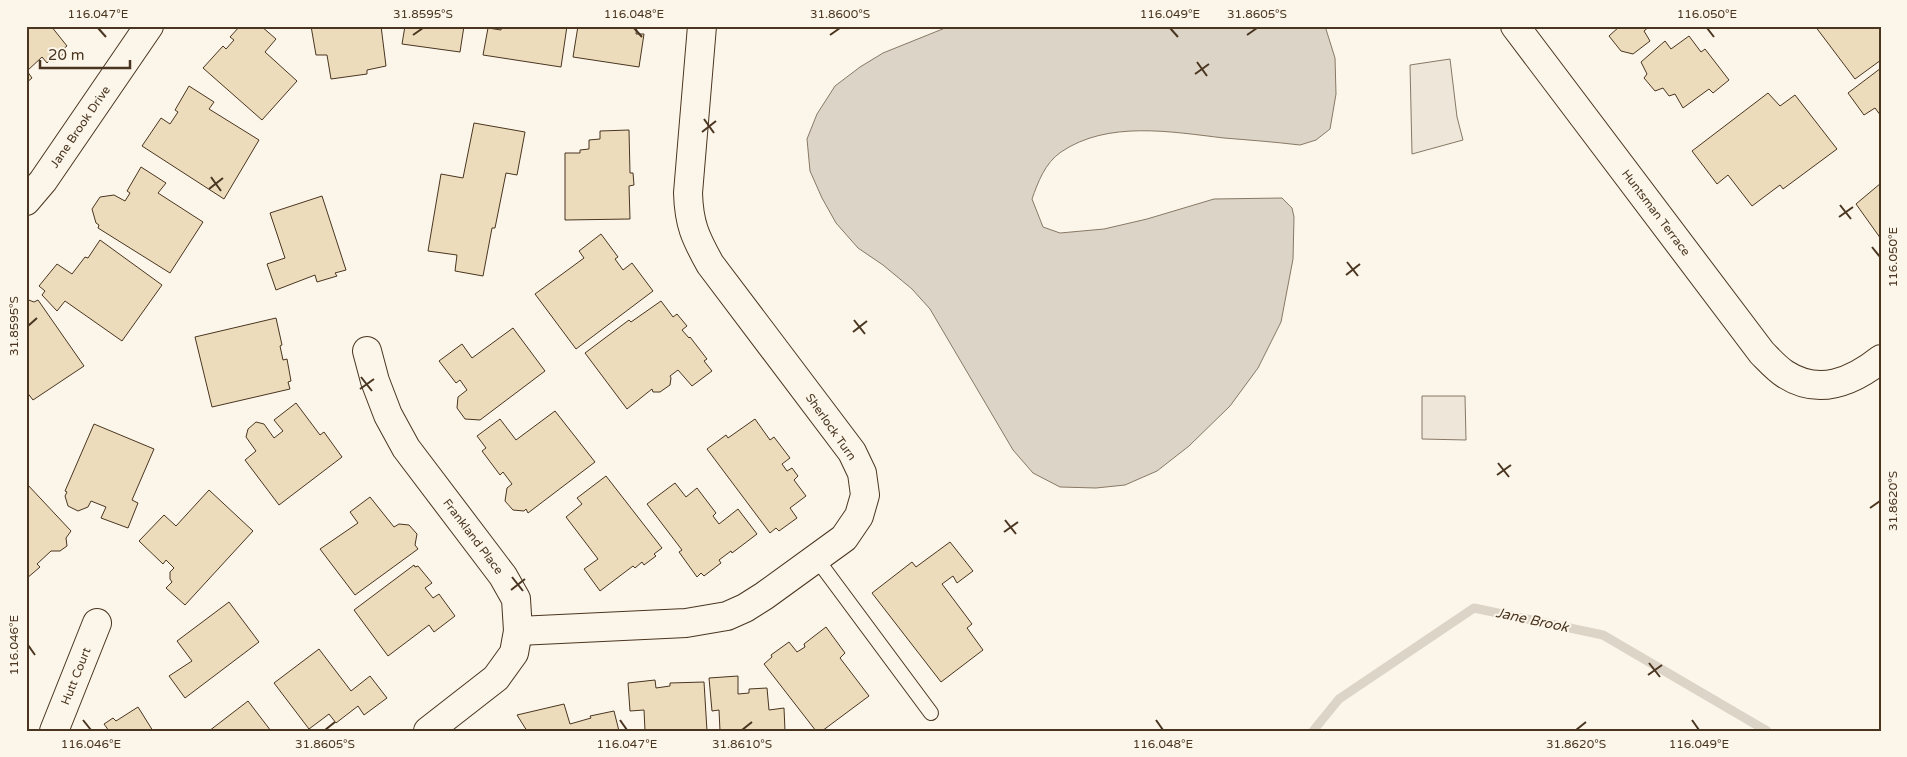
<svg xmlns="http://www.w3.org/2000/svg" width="1907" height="757" font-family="'Varela Round',sans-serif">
  <rect width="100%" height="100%" fill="#fbf6e9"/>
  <path fill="#ede6d9" stroke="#887966" d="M1450,59l7,58 6,23 -51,14 -2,-89z
    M1422,396h43l1,44 -44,-1z"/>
  <path fill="#dcd4c6" stroke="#887966" d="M950,26h375l10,32 1,36 -6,35 -14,11 -16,5c-25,-3 -51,-5 -76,-7 -52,-6 -116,-18 -163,14 -16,11 -23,30 -29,47l11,28 17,6 44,-4 43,-10 67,-20 68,-1 10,10 2,9 -1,42 -12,63 -23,46 -28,38 -41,40 -32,25 -32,14 -29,3 -36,-1 -27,-14 -20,-23 -83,-141 -18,-20 -29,-24 -25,-17 -22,-25 -14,-25 -12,-27 -3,-32 10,-25 18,-28 25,-19 23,-14z"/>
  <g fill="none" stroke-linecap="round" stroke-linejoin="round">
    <path stroke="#dcd4c6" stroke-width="9" d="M1313,731l26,-32 135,-91 129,27 164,96"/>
  </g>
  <path fill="#ecdcbc" stroke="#4a3520" d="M26,26h25l16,20 -4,3 3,3 -13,10 -2,-3 -4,4 -5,-6 -15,14 5,7 -6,5z
    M240,26h21l15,13 -11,13 32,29 -35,39 -59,-52 20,-22 3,3 8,-9 -4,-3z
    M311,26h70l5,40 -19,4v4l-36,5 -4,-24h-11z
    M405,26h59l-4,26 -58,-8z
    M502,26h65l-6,41 -78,-12 5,-27 13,2z
    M578,26h59l-1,8h8l-5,33 -66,-10z
    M1620,26h30l-6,5 6,10 -17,13 -12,-3 -12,-15z
    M1815,26h66v34l-26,19z
    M1689,36l12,16 4,-3 24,31 -16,13 -4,-4 -26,19 -8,-14 -6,2 -6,-8 -8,3 -11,-13 3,-4 -6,-12 24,-21 6,8z
    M1881,68v48l-6,-8 -11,7 -16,-22z
    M189,86l25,16 -5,7 50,31 -35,59 -82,-53 19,-28 9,6 8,-12 -3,-2z
    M1768,93l12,13 15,-11 42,54 -54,40 -3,-4 -28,21 -24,-31 -11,9 -25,-33z
    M474,123l51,9 -8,43 -11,-2 -11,55h-3l-9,48 -28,-5 2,-16 -29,-4 13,-77 22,4z
    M629,130l1,43h3l1,12 -5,1 1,33 -65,1v-67h15v-3l9,-1v-9l11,-1v-8z
    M141,167l25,16 -8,10 45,29 -33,51 -72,-45 1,-3 -3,-2 -4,-14 8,-12 14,-2 11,6 5,-8 -3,-2z
    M1881,183v56l-25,-35z
    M322,196l24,74 -11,3 2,3 -20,6 -2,-7 -39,15 -9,-26 18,-6 -15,-45z
    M601,234l17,23 -3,2 8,11 9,-7 21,28 -77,58 -41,-55 49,-36 -5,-7z
    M100,240l62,45 -40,56 -57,-40 -8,10 -15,-16 3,-4 -6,-5 18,-22 15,10 13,-17 3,1z
    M26,299l8,3 4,-2 46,66 -51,34 -7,-9z
    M661,301l12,16 4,-3 10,12 -5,4 7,8 1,-1 17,22 -3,2 8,10 -20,15 -14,-16 -8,6 1,2 -1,7 -10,7h-7l-1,-3 -25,20 -42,-56 44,-33 2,2z
    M276,318l6,27 -2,1 3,14 4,-1 4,22 -3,1 2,7 -78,18 -17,-70z
    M513,328l32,43 -65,49 -15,-1 -8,-11 1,-11 9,-7 -7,-10 -4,3 -17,-22 23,-17 10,14z
    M296,403l24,32 4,-3 18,25 -63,48 -34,-45 11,-9 -10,-14 2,-8 8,-7 8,2 10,14 9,-7 -9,-11z
    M555,411l40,51 -67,51 -2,-4 -2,2 -11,-1 -8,-9 2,-13 5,-4 -9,-12 -3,3 -18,-24 4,-3 -9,-12 23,-17 16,21z
    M755,419l15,21 4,-3 16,21 -8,6 5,7 5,-3 6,8 -4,4 12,16 -16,12 7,10 -18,13 -3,-3 -6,5 -63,-84 19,-14 2,3z
    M94,424l60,25 -22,51 6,3 -10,25 -27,-10 5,-11 -15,-6 -3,6 -10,4 -10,-5 -3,-10 2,-4 -2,-1z
    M606,476l56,72 -8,6 2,2 -12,9 -2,-3 -7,6 -2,-2 -33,25 -16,-22 14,-10 -32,-42 16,-13 -5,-6z
    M26,483l45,48 -5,7 1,8 -7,5h-9l-14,13 3,3 -14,12z
    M675,483l11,14 11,-9 19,25 -3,3 6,8 19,-15 19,25 -25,19 -1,-2 -12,9 2,3 -17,13 -3,-3 -4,4 -18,-25 3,-2 -35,-46z
    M209,490l44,41 -68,74 -19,-17 6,-6 -2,-3v-7l4,-4 -8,-8 -3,4 -24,-23 25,-26 12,11z
    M370,497l24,30 5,-3 10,1 8,9 -2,11 3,4 -63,46 -35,-46 38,-26 -8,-11z
    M950,542l23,29 -16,12 -4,-7 -11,8 30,40 -5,4 16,22 -42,32 -69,-89 40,-31 4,5z
    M414,565l1,2 3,-1 14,17 -7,5 8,10 6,-4 16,22 -21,16 -5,-7 -41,31 -34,-46z
    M229,602l30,40 -74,56 -16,-22 23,-15 -15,-20z
    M826,627l19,26 -5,5 29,38 -47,35h-6l-52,-67 8,-7 -1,-2 18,-13 8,10 8,-5 -1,-3z
    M319,649l32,42 19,-15 17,22 -23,17 -6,-9 -22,17 -7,-9 -20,15 -35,-46z
    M738,676v18l11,-1v-4l18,-1 2,22 15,-2 1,23h-65l-1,-21 -7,1 -3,-33z
    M655,680l1,8 14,-2v-3l34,-1 3,49h-62l-1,-21 -14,1 -2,-28z
    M248,701l23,30h-62z
    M564,704l6,20 21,-6 -1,-2 24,-5 5,20h-92l-10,-16z
    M138,707l15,24h-44l-5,-7 9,-6 3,3z"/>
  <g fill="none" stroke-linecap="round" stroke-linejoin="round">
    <g stroke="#4a3520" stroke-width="16">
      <path id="service" d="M816,558l115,155"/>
    </g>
    <g stroke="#4a3520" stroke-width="30">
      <g id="minor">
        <path id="s1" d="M1515,26l247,327c7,7 15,16 23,21 34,22 67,8 96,-15"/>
        <path id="s2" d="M26,201l17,-20 106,-155"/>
        <path id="s3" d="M367,351l8,30 13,34 18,33 97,128 13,23 2,32 -4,22 -18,25 -68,53"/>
        <path d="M518,631l168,-8 41,-7 18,-8 19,-12 80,-58 15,-22 6,-21 -3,-22 -10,-21 -142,-188c-15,-27 -21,-40 -22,-71l14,-167"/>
        <path id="s4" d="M54,731l43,-108"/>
      </g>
    </g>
    <use href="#service" stroke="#fbf6e9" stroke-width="14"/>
    <use href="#minor" stroke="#fbf6e9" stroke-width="28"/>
  </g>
  <path fill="none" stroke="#4a3520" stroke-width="2" d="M98,28l8,9M634,28l8,9M1170,28l8,9M1707,28l7,9M413,35l10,-7M830,35l10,-7M1247,35l10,-7M1197,62l10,14M1195,74l14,-10M704,119l10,14M702,132l14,-11M211,177l10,14M209,189l14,-11M1840,205l11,14M1839,217l14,-10M1872,247l8,10M1347,262l11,14M1346,275l14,-11M854,320l11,14M28,326l9,-8M853,332l14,-11M361,377l11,14M360,389l14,-10M1498,463l11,14M1497,475l14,-10M1870,508l10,-7M1005,520l11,14M1004,532l14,-10M512,577l11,14M511,590l14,-11M28,645l7,10M1649,663l11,14M1648,675l14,-10M83,720l8,10M620,720l7,10M1156,720l7,10M1692,720l7,10M325,730l10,-8M742,730l10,-8M1576,730l10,-8"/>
  <g text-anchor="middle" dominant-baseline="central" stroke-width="4" stroke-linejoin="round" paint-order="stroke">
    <g font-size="12" fill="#4a3520" stroke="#fbf6e9">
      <text stroke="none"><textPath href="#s2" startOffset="92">Jane Brook Drive</textPath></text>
      <text stroke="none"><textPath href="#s1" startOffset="234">Huntsman Terrace</textPath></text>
      <text transform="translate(831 427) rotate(55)">Sherlock Turn</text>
      <text stroke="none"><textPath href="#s3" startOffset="216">Frankland Place</textPath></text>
      <text stroke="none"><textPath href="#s4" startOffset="59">Hutt Court</textPath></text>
    </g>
    <g font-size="14" font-style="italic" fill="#4a3520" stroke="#fbf6e9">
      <text transform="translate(1532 620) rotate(12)">Jane Brook</text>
    </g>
  </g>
  <rect width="1907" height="757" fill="none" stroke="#fbf6e9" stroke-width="55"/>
  <path d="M40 60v8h90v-8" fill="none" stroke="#4a3520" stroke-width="2.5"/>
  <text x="48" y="60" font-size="15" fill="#4a3520" stroke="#fbf6e9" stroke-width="4" paint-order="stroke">20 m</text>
  <rect x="28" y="28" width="1852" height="702" fill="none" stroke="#4a3520" stroke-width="2"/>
  <g font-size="12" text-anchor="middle" fill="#4a3520">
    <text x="98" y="18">116.047°E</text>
    <text x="423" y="18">31.8595°S</text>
    <text x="634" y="18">116.048°E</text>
    <text x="840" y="18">31.8600°S</text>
    <text x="1170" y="18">116.049°E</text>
    <text x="1257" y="18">31.8605°S</text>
    <text x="1707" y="18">116.050°E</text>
    <text transform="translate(1893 257) rotate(-90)" y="4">116.050°E</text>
    <text transform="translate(14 326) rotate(-90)" y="4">31.8595°S</text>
    <text transform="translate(1893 501) rotate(-90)" y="4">31.8620°S</text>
    <text transform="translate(14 645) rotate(-90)" y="4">116.046°E</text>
    <text x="91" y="748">116.046°E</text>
    <text x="325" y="748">31.8605°S</text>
    <text x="627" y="748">116.047°E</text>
    <text x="742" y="748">31.8610°S</text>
    <text x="1163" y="748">116.048°E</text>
    <text x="1576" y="748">31.8620°S</text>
    <text x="1699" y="748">116.049°E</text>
  </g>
</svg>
